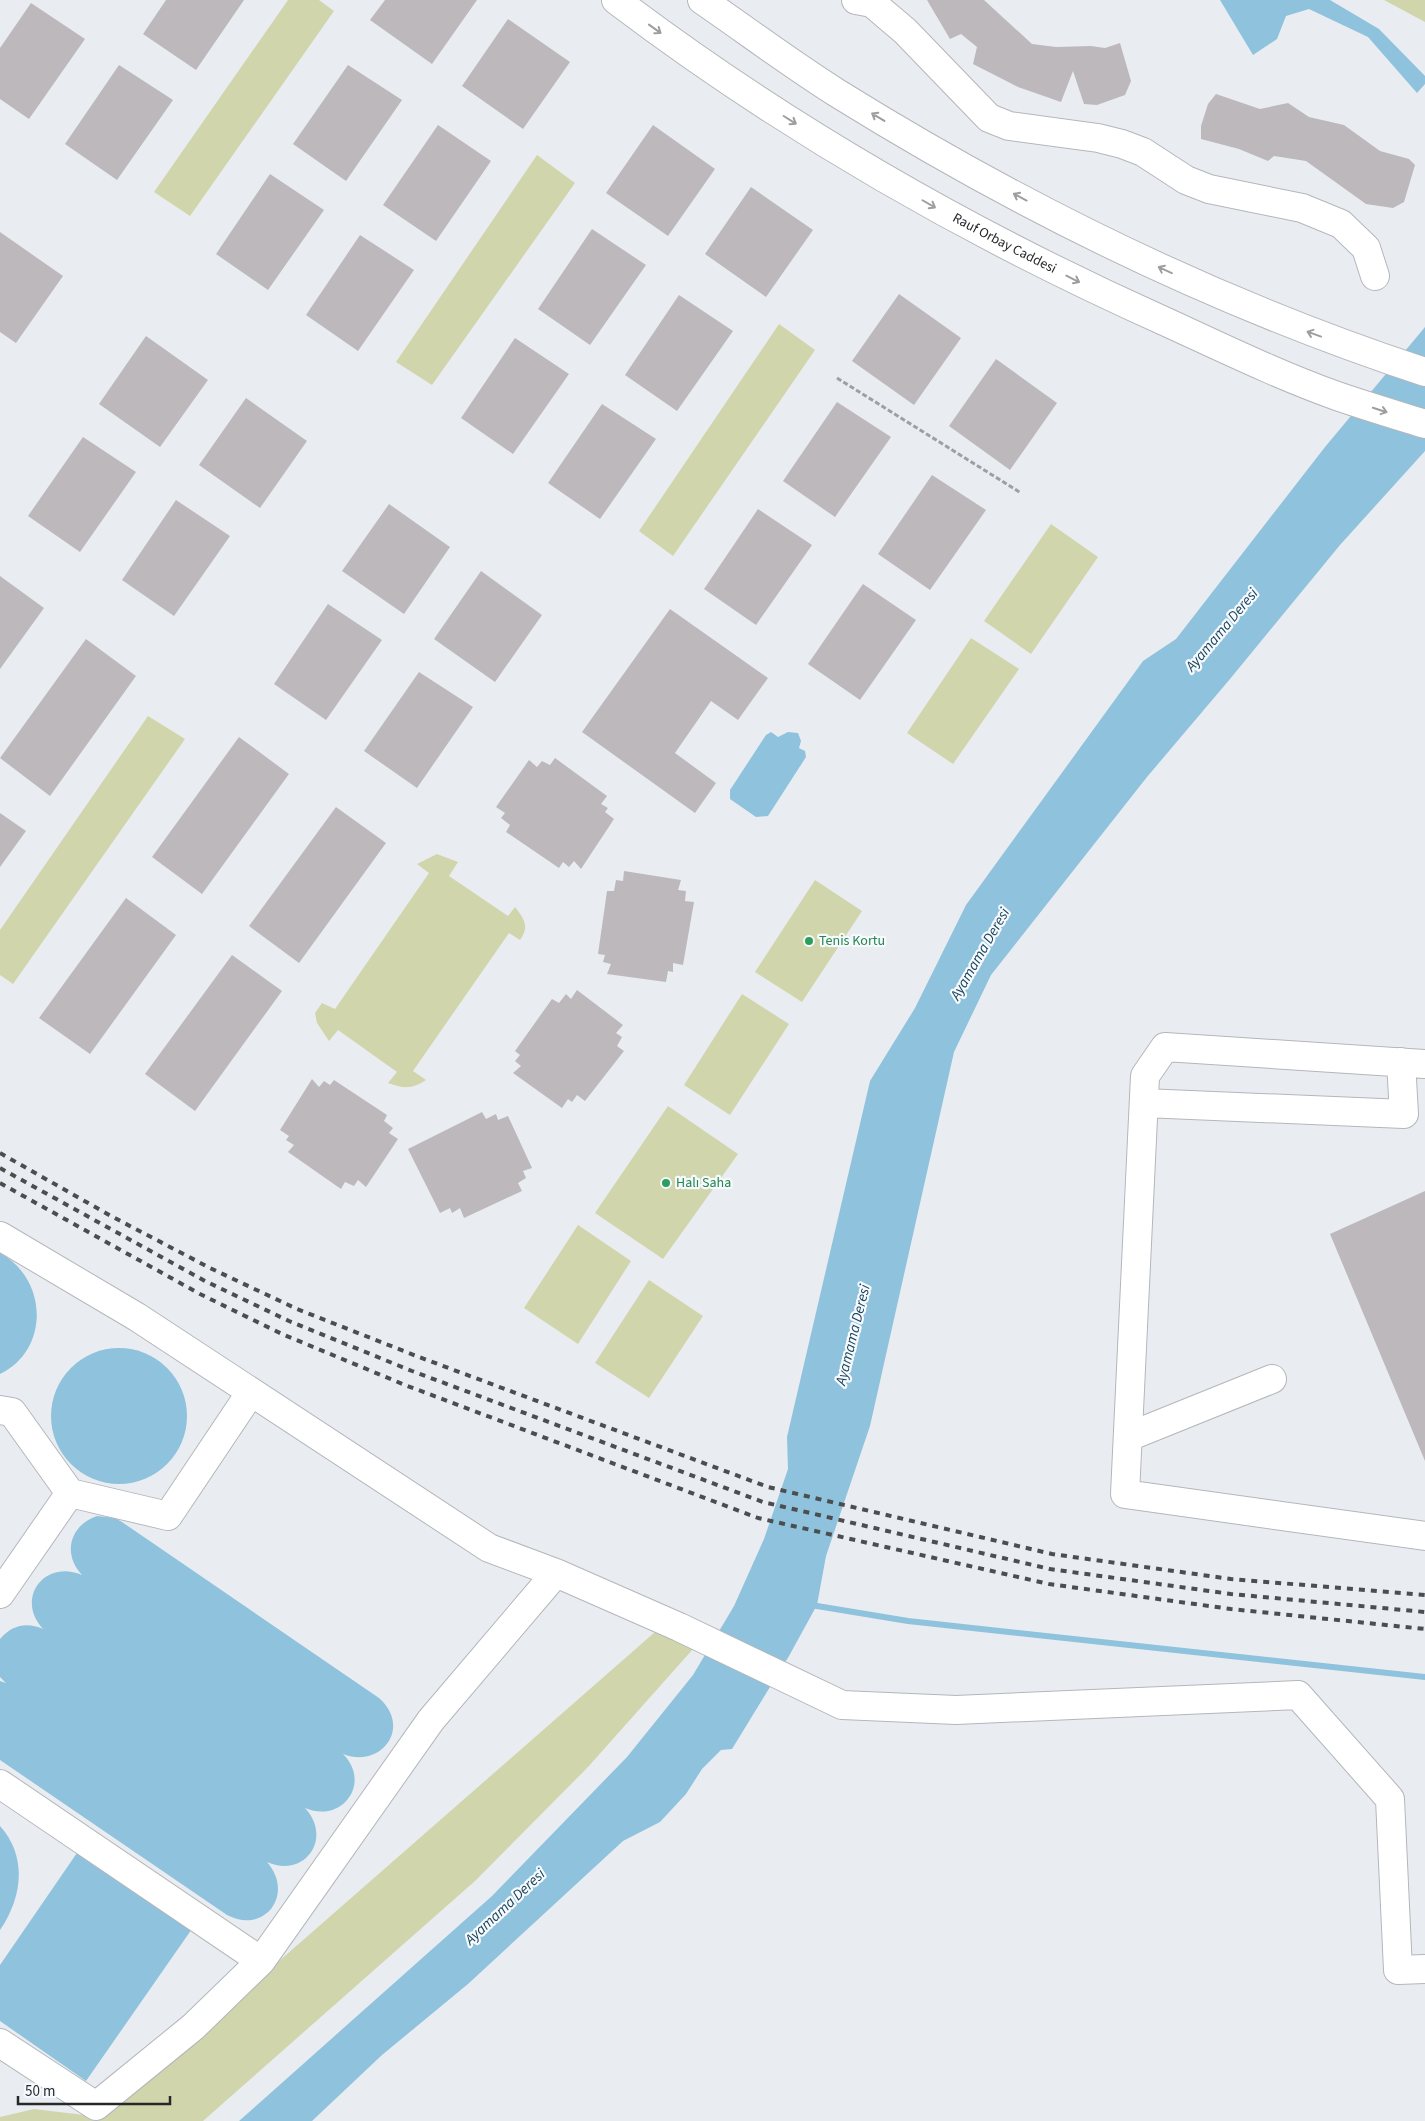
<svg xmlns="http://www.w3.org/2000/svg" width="1425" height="2121" font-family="'Source Sans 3',sans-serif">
  <rect width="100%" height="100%" fill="#e9edf1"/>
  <path fill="#d1d5ac" d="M288,0h31l15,11 -144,205 -36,-24z
    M1384,0h41v22z
    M537,155l38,28 -143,202 -36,-23z
    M779,324l36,26 -142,206 -34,-25z
    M1051,524l47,33 -67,97 -47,-33z
    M971,638l48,31 -66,95 -46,-31z
    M148,716l37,23 -172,245 -13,-9v-45z
    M437,854l21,8 -9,14 59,40 7,-9c9,12 15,19 5,33l-11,-7 -96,138 13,9c-14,9 -22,9 -38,3l9,-11 -59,-42 -9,11 -12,-18 -2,-10 7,-10 13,6 94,-136 -12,-9z
    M815,880l47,31 -60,91 -47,-30z
    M742,994l47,30 -59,91 -46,-30z
    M668,1106l70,48 -75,105 -68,-46z
    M578,1225l53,36 -53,83 -54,-36z
    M649,1280l54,36 -54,82 -54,-35z
    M655,1632l38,17 -105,118 -113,114 -272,240h-203v-4l34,-8 67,8z"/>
  <path fill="#8fc2dd" d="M1220,0h110l49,29 46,47v8l-8,9 -49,-56 -59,-28 -23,7 -9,23 -24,16z
    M1425,327v124l-85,94 -110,134 -83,98 -156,198 -37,77 -84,374 -44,130 -9,49 -28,51 -57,93 -11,1 -19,19 -16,25 -26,28 -37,19 -155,143 -86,71 -70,66h-73l253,-225 135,-139 66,-82 41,-69 30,-67 24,-70 -1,-32 83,-356 45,-73 51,-103 177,-244 33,-22 149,-192z
    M771,732l7,5 10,-5 10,1 3,8 -2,7 6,3 1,6 -38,59 -12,1 -26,-18v-9l36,-55z
    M0,1253c48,26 50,97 0,121z
    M51 1416a68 68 0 1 1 136 0a68 68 0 1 1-136 0Z
    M97,1516l18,2 7,4 257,176c33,29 3,71 -36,56 29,29 -1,70 -38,54 28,30 0,71 -38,54 28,32 -2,73 -40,53l-227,-155v-79l6,2 -6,-6v-38c12,-14 27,-17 43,-10 -28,-30 1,-70 39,-54 -20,-21 -12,-50 15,-59z
    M0,1826c28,31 22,72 0,104z
    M79,1850l115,76 -108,155 -86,-60v-56z"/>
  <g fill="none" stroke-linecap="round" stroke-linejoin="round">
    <path stroke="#8fc2dd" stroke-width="6" d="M811,1605l97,16 517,56"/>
  </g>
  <path fill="#bdb8bc" d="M166,0h78l-48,70 -53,-36z
    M385,0h92l-45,64 -62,-44z
    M927,0h57l48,44 24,3 35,-1 14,2 15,-5 11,38 -6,14 -28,10 -13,-1 -11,-33 -12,31 -43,-15 -45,-23 4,-17 -16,-13 -11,5z
    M31,3l54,36 -56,80 -29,-20v-51z
    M508,19l62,43 -47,67 -61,-43z
    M119,65l54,35 -56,80 -52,-36z
    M348,65l54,35 -56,81 -53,-37z
    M1216,94l44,15 28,-6 21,14 35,8 36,26 29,8 6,6 -11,37 -11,6 -27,-4 -60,-43 -32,-5 -6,5 -29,-12 -38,-10v-13l7,-22z
    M438,125l53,36 -55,80 -53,-36z
    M653,125l62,44 -47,67 -62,-43z
    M270,174l54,36 -56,80 -52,-36z
    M751,187l62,43 -47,67 -61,-43z
    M592,229l54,36 -56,80 -52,-36z
    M0,232l63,44 -47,67 -16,-11z
    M360,235l54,35 -56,81 -52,-36z
    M899,294l62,44 -47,67 -62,-44z
    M679,295l54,36 -56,80 -52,-36z
    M146,336l62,44 -48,67 -61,-43z
    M515,338l54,36 -56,80 -52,-36z
    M996,359l61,44 -47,67 -61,-44z
    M246,398l61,43 -47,67 -61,-43z
    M837,402l54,35 -56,80 -52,-36z
    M602,404l54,35 -56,80 -52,-36z
    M83,437l53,35 -56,80 -52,-36z
    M932,475l54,35 -56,80 -52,-36z
    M176,500l54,36 -56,80 -52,-36z
    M389,504l61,43 -46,67 -62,-43z
    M758,509l54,36 -56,80 -52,-36z
    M481,571l61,44 -47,67 -61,-43z
    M0,576l44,32 -44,61z
    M863,584l53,36 -56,80 -52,-36z
    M328,604l54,36 -56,80 -52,-36z
    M670,609l98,69 -30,42 -27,-19 -36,52 41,30 -21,30 -113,-81z
    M86,639l50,37 -86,120 -50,-38z
    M419,672l54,35 -56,81 -53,-37z
    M239,737l50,37 -87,120 -50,-37z
    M555,758l52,38 -6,8 7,4 -3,4 9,7 -33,50 -7,-8 -5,6 -6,-5 -4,6 -53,-36 4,-7 -9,-7 4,-5 -9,-6 33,-47 8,7 5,-6 8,4z
    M336,807l50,36 -87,120 -50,-37z
    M0,813l26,18 -26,36z
    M624,871l57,9 -3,10 8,1 -1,10 9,1 -11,63 -10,-2v9l-5,-1 -2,11 -59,-8 4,-10 -8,-2 2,-7 -7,-1 9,-63h7l2,-11 7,1z
    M126,898l50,37 -86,119 -51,-36z
    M232,955l50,36 -87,120 -50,-37z
    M577,990l46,35 -7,8 6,4 -5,9 7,5 -39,50 -8,-6 -5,7 -4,-3 -6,9 -49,-35 8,-7 -6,-5 5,-6 -5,-4 37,-52 7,4 7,-9 5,5z
    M312,1079l7,8 5,-6 6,4 4,-5 53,35 -3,6 9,7 -4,5 9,6 -32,48 -8,-7 -4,6 -9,-4 -4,7 -53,-37 6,-7 -8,-5 3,-4 -9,-6z
    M482,1112l4,7 10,-5 2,6 10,-4 24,52 -9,3 3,7 -8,5 4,8 -58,27 -4,-10 -8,5 -2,-5 -10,5 -32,-64z
    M1425,1191v270l-95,-227z"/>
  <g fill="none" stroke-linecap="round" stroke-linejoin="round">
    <g stroke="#b3b7bb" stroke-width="30">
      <path id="minor" d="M856,0l16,3 33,28 84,87 20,8 89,12 24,6 21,8 43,28 23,9 93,19 39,16 25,24 9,28
        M1425,1064l-260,-17 -20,29 -20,418 300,42
        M1144,1103l260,11 -3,-52
        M0,1236l137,81 352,231 67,25 123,54 163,78 114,5 342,-15 92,104 8,171 27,-1
        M0,1410l12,2 58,81 -70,101
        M1128,1437l144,-58
        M70,1493l98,23 83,-124
        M0,1784l261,177
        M0,2043l96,63 97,-79 68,-66 170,-241 125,-147"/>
    </g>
    <g stroke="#b3b7bb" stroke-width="30">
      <g id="highway">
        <path id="s1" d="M616,0c169,128 354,234 548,321 57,26 114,54 173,75 29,10 59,19 88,28"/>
        <path d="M702,0c45,31 89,64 135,93 185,115 381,211 588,279"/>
      </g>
    </g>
    <path stroke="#9da0a3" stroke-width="3" stroke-dasharray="5 2.5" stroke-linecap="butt" d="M837,378l184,115"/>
    <use href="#minor" stroke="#fff" stroke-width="28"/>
    <use href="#highway" stroke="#fff" stroke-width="28"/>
    <path stroke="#4b4d4f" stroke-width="4" stroke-dasharray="6 6" stroke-linecap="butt" d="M0,1153l111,63 99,52 87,41 122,48 349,130 284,67 179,25 194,16
      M0,1168l205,113 84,40 123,50 351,131 287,67 181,25 194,18
      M0,1183l200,111 82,40 123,51 353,133 291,66 182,25 194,20"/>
  </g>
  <defs><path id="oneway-shaft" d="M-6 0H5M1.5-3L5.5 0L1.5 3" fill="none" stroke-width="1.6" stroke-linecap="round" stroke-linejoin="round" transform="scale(1.25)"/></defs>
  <g stroke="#9e9e9f">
    <use href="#oneway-shaft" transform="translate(655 29) rotate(36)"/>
    <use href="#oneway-shaft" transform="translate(878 117) rotate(-149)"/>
    <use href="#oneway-shaft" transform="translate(790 120) rotate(32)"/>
    <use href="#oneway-shaft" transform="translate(1020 197) rotate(-152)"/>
    <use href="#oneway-shaft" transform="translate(929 204) rotate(30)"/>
    <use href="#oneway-shaft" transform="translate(1165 270) rotate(-155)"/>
    <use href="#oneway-shaft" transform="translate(1073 279) rotate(27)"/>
    <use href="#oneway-shaft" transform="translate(1314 334) rotate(-160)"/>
    <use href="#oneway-shaft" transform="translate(1380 410) rotate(18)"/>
  </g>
  <g fill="#2e9e5b" stroke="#f6fafe" stroke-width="2">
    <circle cx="809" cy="941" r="5"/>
    <circle cx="666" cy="1183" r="5"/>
  </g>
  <g text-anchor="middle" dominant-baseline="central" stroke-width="4.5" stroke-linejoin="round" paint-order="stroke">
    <g font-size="14" fill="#27282a" stroke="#f6fafe">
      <text stroke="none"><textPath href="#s1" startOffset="459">Rauf Orbay Caddesi</textPath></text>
    </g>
    <g font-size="14" fill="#27864d" stroke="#f6fafe" text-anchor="start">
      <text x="819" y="941">Tenis Kortu</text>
      <text x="676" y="1183">Halı Saha</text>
    </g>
    <g font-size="15" font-style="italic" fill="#194357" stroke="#f6fafe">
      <text transform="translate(1222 630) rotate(-50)">Ayamama Deresi</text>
      <text transform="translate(980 954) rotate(-60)">Ayamama Deresi</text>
      <text transform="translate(853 1335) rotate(-76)">Ayamama Deresi</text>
      <text transform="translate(505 1907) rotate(-43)">Ayamama Deresi</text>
    </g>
  </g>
  <path d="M18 2096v8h152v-8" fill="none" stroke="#27282a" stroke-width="2.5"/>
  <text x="25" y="2096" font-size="15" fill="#27282a" stroke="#f6fafe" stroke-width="4" paint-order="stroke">50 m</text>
</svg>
